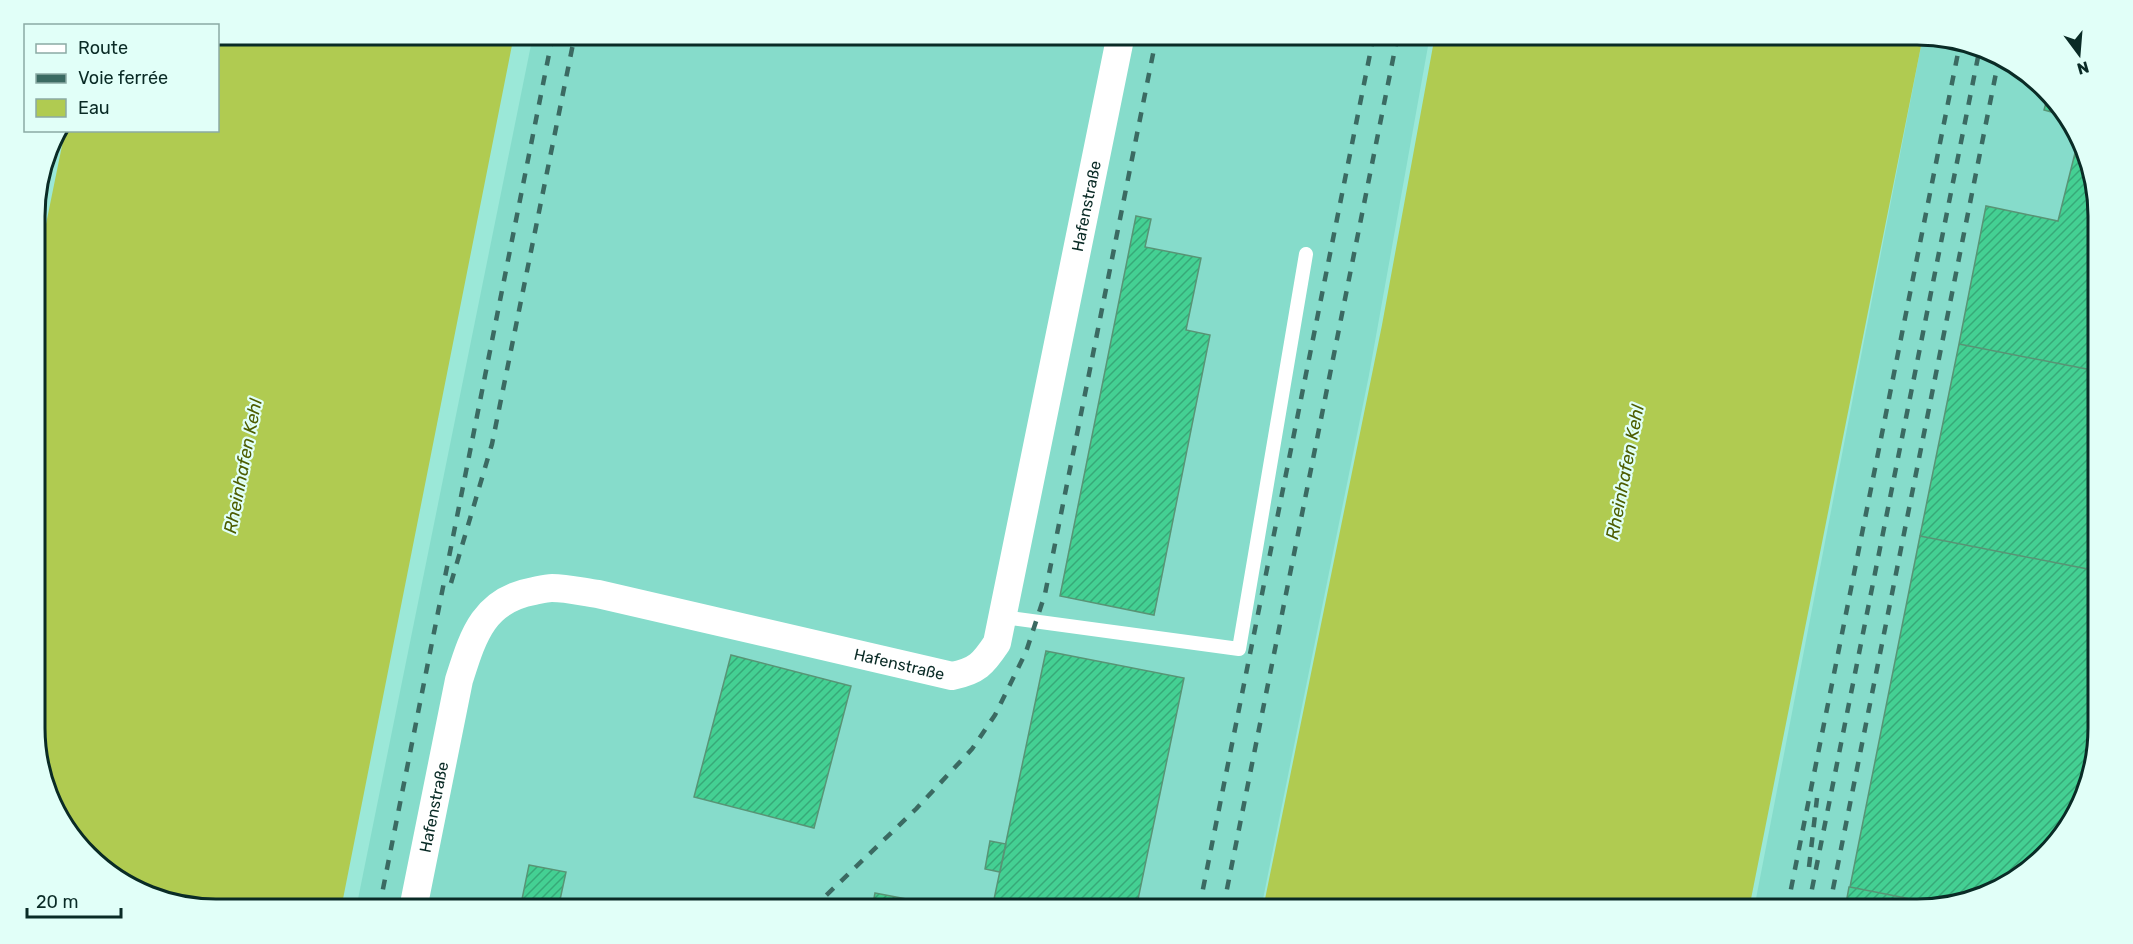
<svg xmlns="http://www.w3.org/2000/svg" width="2133" height="944" font-family="Rubik,sans-serif">
  <defs>
    <pattern id="building-hatch" width="6" height="6" patternUnits="userSpaceOnUse" patternTransform="scale(1.5)"><rect width="6" height="6" fill="#44d093"/><path d="M-1 1l2-2M0 6l6-6M5 7l2-2" fill="none" stroke="#37a978"/></pattern>
  </defs>
  <rect width="100%" height="100%" fill="#9be8d8"/>
  <path fill="#86dccb" d="M533,35h897l-61,340 -108,534h-905z
    M1923,36l63,12 75,57 36,87 1,537 -13,68 -67,82 -89,30h-175z"/>
  <path fill="#b0cb51" d="M218,34l296,1 -173,874h-125l-69,-13 -75,-57 -36,-87 -1,-474 30,-147 153,-1z
    M1917,34l6,2 -174,873h-486l119,-584 53,-290z"/>
  <path fill="url(#building-hatch)" stroke="#589475" stroke-width="1.5" d="M2048,95l13,10 4,11 -21,-6z
    M2077,145l20,47v179l-138,-27 27,-138 72,15z
    M1136,216l15,3 -6,28 56,11 -15,72 24,5 -56,280 -94,-19z
    M1959,344l138,27 1,200 -178,-35z
    M1920,536l178,35v158l-13,68 -24,42 -43,40 -77,26 -91,-18z
    M1046,651l138,27 -48,231h-144z
    M731,655l120,31 -37,142 -120,-31z
    M990,841l16,3 -6,28 -15,-3z
    M529,865l37,7 -8,37h-38z
    M1849,887h1l91,18 -12,4h-84z
    M875,893l53,10 -2,6h-54z"/>
  <g fill="none" stroke-linecap="round" stroke-linejoin="round">
    <path stroke="#fff" stroke-width="14" d="M1003,617l236,32 67,-395"/>
    <path stroke="#fff" stroke-width="28" id="s1" d="M413,909l46,-229c14,-44 24,-80 75,-89 5,-1 12,-3 18,-3 15,0 31,4 46,6l354,82c25,-5 31,-12 45,-33l124,-609"/>
    <path stroke="#3b6a62" stroke-width="4.5" stroke-dasharray="10 10" stroke-linecap="butt" d="M451,583l41,-139 83,-410
      M1809,867l8,-69
      M379,909l174,-875
      M812,909l104,-100 56,-60 23,-34 31,-63 19,-58 112,-560
      M1199,909l175,-875
      M1223,909l175,-875
      M1787,909l173,-866
      M1808,909l172,-862
      M1829,909l170,-851"/>
  </g>
  <g text-anchor="middle" dominant-baseline="central" stroke-width="4.5" stroke-linejoin="round" paint-order="stroke">
    <g font-size="16" fill="#0a2b26" stroke="#e1fff8">
      <text stroke="none"><textPath href="#s1" startOffset="1290">Hafenstraße</textPath></text>
      <text stroke="none"><textPath href="#s1" startOffset="732">Hafenstraße</textPath></text>
      <text stroke="none"><textPath href="#s1" startOffset="104">Hafenstraße</textPath></text>
    </g>
    <g font-size="18" font-style="italic" fill="#4d5d00" stroke="#e1fff8">
      <text transform="translate(243 466) rotate(-79)">Rheinhafen Kehl</text>
      <text transform="translate(1625 472) rotate(-79)">Rheinhafen Kehl</text>
    </g>
  </g>
  <path d="M0 0H2133V944H0ZM216 45H1917A171 171 0 0 1 2088 216V728A171 171 0 0 1 1917 899H216A171 171 0 0 1 45 728V216A171 171 0 0 1 216 45Z" fill="#e1fff8" fill-rule="evenodd"/>
  <path fill="none" stroke="#0a2b26" stroke-width="3" d="M216 45H1917A171 171 0 0 1 2088 216V728A171 171 0 0 1 1917 899H216A171 171 0 0 1 45 728V216A171 171 0 0 1 216 45Z"/>
  <rect x="24" y="24" width="195" height="108" fill="#e1fff8" stroke="#8baaa4" stroke-width="1.5"/>
  <rect x="36" y="44" width="30" height="9" fill="#ffffff" stroke="#8baaa4" stroke-width="1.5"/>
  <text x="78" y="54" font-size="18" fill="#0a2b26">Route</text>
  <rect x="36" y="74" width="30" height="9" fill="#3b6a62" stroke="#8baaa4" stroke-width="1.5"/>
  <text x="78" y="84" font-size="18" fill="#0a2b26">Voie ferrée</text>
  <rect x="36" y="99" width="30" height="18" fill="#b0cb51" stroke="#8baaa4" stroke-width="1.5"/>
  <text x="78" y="114" font-size="18" fill="#0a2b26">Eau</text>
  <g transform="translate(2079 54) rotate(164)" stroke="#e1fff8" stroke-width="4.5" paint-order="stroke">
  <path d="M0-4.5L10 22L0 15L-10 22Z" fill="#0a2b26"/>
  <text y="-9" font-size="16" font-weight="bold" text-anchor="middle" fill="#0a2b26">N</text>
  </g>
  <path d="M27 908v9h94v-9" fill="none" stroke="#0a2b26" stroke-width="3"/>
  <text x="36" y="908" font-size="18" fill="#0a2b26" stroke="#e1fff8" stroke-width="4.5" paint-order="stroke">20 m</text>
</svg>
